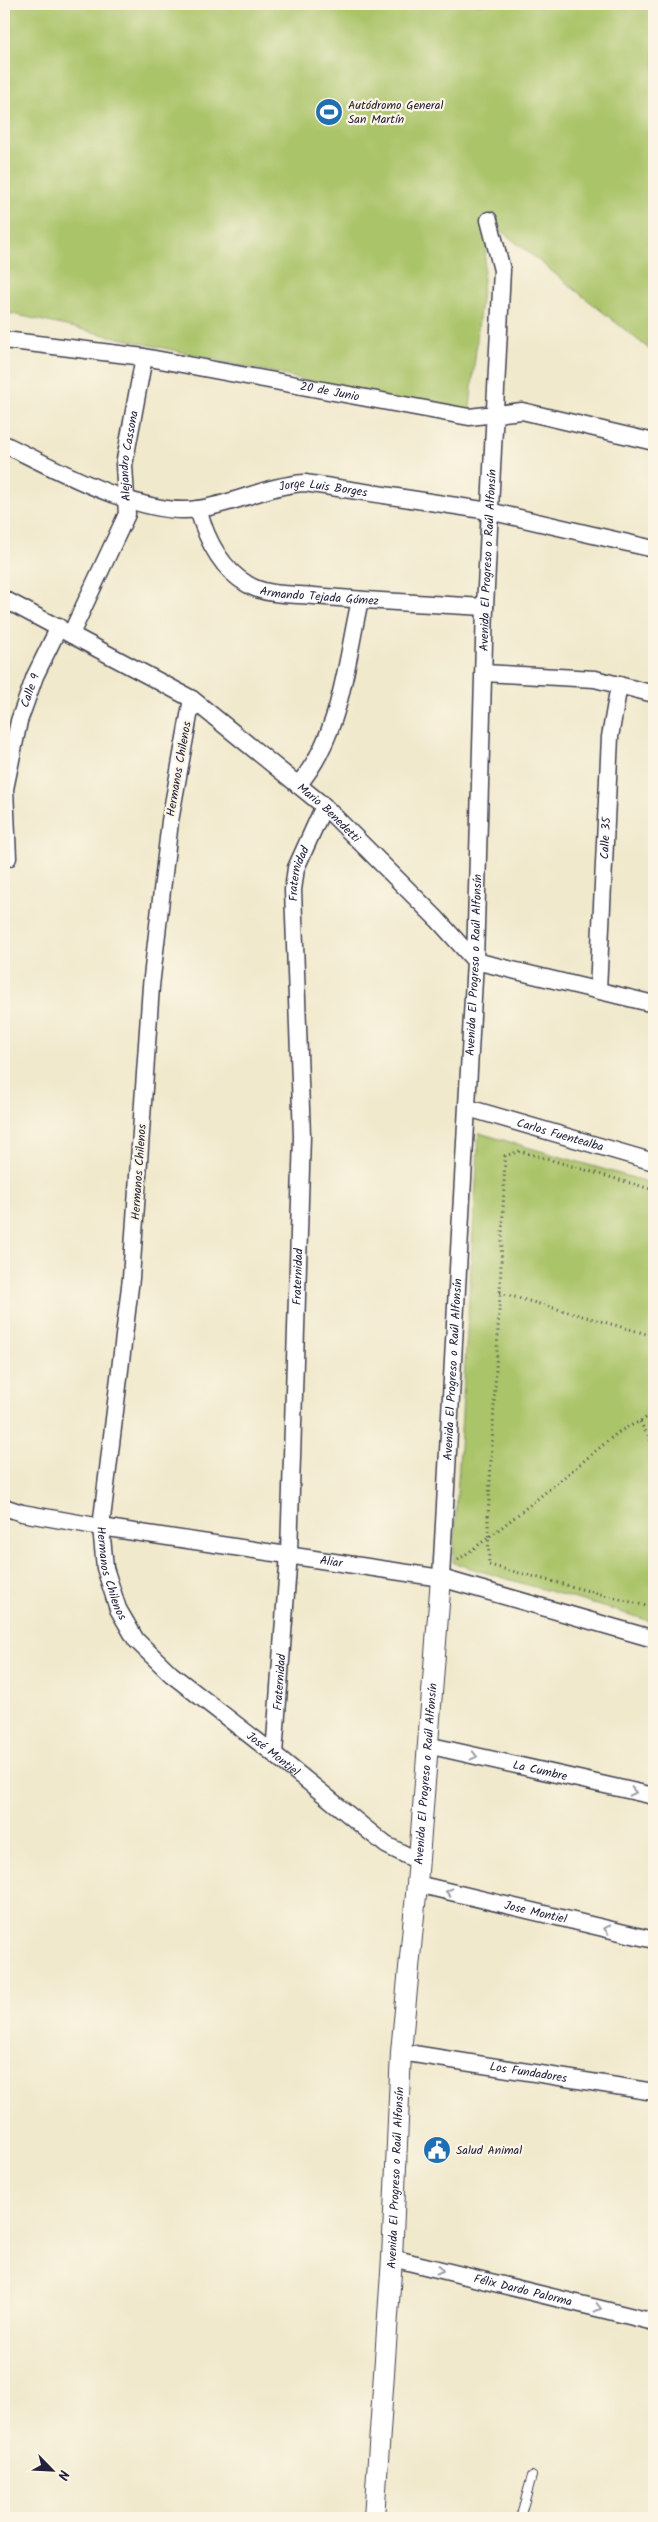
<svg xmlns="http://www.w3.org/2000/svg" width="658" height="2522" font-family="Kalam,sans-serif">
  <rect width="100%" height="100%" fill="#fcf5e5"/>
  <filter id="ink" filterUnits="userSpaceOnUse"><feTurbulence type="fractalNoise" baseFrequency=".02" numOctaves="2"/><feDisplacementMap in="SourceGraphic" scale="10" xChannelSelector="R" yChannelSelector="G"/><feConvolveMatrix kernelMatrix="1 2 1 2 8 2 1 2 1" color-interpolation-filters="sRGB"/></filter>
  <filter id="wash" filterUnits="userSpaceOnUse"><feTurbulence type="fractalNoise" baseFrequency=".0096" numOctaves="4" result="noise"/><feDisplacementMap in="SourceGraphic" scale="20" xChannelSelector="R" yChannelSelector="G"/><feGaussianBlur stdDeviation="1.12" result="paint"/><feColorMatrix in="noise" values="0 0 0 0 0 0 0 0 0 0 0 0 0 0 0 0 0 1.4 0 .05"/><feComposite in="paint" operator="in"/></filter>
  <g filter="url(#wash)">
    <rect width="100%" height="100%" fill="#f0e9cc"/>
    <path fill="#aac469" stroke="#667352" d="M4,4h650v349l-165,-132 -20,196 -465,-105z
      M479,1133l175,51v438l-201,-59z"/>
  </g>
  <g filter="url(#ink)">
    <g fill="none" stroke-linecap="round" stroke-linejoin="round">
      <g stroke="#414051" stroke-width="10">
        <path id="service" d="M520,2518l12,-42"/>
      </g>
      <g stroke="#414051" stroke-width="19">
        <g id="minor">
          <path id="s1" d="M4,340l140,17 325,60 53,-6 132,31"/>
          <path id="s2" d="M4,444c50,24 138,74 194,65 37,-5 70,-24 107,-26l184,28 165,38"/>
          <path id="s3" d="M198,509c8,29 22,59 49,75 19,12 45,10 67,12 57,5 114,8 171,11"/>
          <path id="s4" d="M4,599l188,100 132,107 113,113 38,42 179,43"/>
          <path id="s5" d="M71,634l56,-120 -3,-49 20,-108"/>
          <path d="M484,673l111,6 59,15"/>
          <path id="s6" d="M192,699l-22,122 -19,165 -20,292 -30,249 4,41 13,41 18,31 35,34 103,80 112,91 32,16"/>
          <path d="M298,785c43,-49 48,-123 62,-185"/>
          <path id="s7" d="M8,858l-3,-69 14,-68 16,-45 24,-49"/>
          <path id="s8" d="M598,990l12,-253 9,-52"/>
          <path id="s9" d="M468,1108l186,54"/>
          <path id="s10" d="M4,1507l18,6 79,14 340,51 213,61"/>
          <path id="s11" d="M441,1578l34,-617 10,-354 17,-337 -13,-50"/>
          <path id="s12" d="M427,1745l227,51"/>
          <path id="s13" d="M274,1754l15,-201 13,-417 -9,-246 3,-22 28,-62"/>
          <path id="s14" d="M417,1884l237,56"/>
          <path id="s15" d="M401,2052l253,40"/>
          <path id="s16" d="M392,2258l262,64"/>
        </g>
      </g>
      <g stroke="#414051" stroke-width="22">
        <g id="tertiary">
          <path id="s17" d="M374,2518l18,-260 9,-206 16,-168 24,-306"/>
        </g>
      </g>
      <path stroke="#414051" stroke-width="3" stroke-dasharray="1 4" stroke-linecap="butt" d="M654,1190l-134,-39 -15,5 -5,137 -12,225 1,47 165,43
        M500,1293l154,43
        M640,1422l14,24
        M458,1560c54,-39 105,-82 157,-125 12,-10 28,-12 39,-24"/>
      <use href="#service" stroke="#fff" stroke-width="8"/>
      <use href="#minor" stroke="#fff" stroke-width="16"/>
      <use href="#tertiary" stroke="#fff" stroke-width="20"/>
    </g>
    <defs><path id="oneway-chevron" d="M-2-3.5L2.5 0L-2 3.5" fill="none" stroke-width="1.6" stroke-linecap="round" stroke-linejoin="round" transform="scale(1.25)"/></defs>
    <g stroke="#9c9ca7">
      <use href="#oneway-chevron" transform="translate(474 1756) rotate(13)"/>
      <use href="#oneway-chevron" transform="translate(633 1792) rotate(13)"/>
      <use href="#oneway-chevron" transform="translate(449 1892) rotate(-167)"/>
      <use href="#oneway-chevron" transform="translate(607 1929) rotate(-167)"/>
      <use href="#oneway-chevron" transform="translate(440 2270) rotate(14)"/>
      <use href="#oneway-chevron" transform="translate(598 2308) rotate(14)"/>
    </g>
  </g>
  <defs>
    <g id="stadium-disc" transform="scale(1.4375)"><circle r="9.5" fill="#1f6fb2" stroke="#fcf5e5"/><path d="M0-5a6.5 5 0 1 0 0 10a6.5 5 0 1 0 0-10ZM-3.5-1.8h7v3.6h-7Z" fill="#fff"/></g>
    <g id="civic-disc" transform="scale(1.4375)"><circle r="9.5" fill="#1f6fb2" stroke="#fcf5e5"/><path d="M-.6-6.5H3V-4.5H.6V-3L4-1V1h2V6H-6V1h2V-1L-.6-3ZM-1.2 2.5V6h2.4V2.5Z" fill="#fff"/></g>
  </defs>
  <g fill-rule="evenodd">
    <use href="#stadium-disc" x="329" y="112"/>
    <use href="#civic-disc" x="437" y="2150"/>
  </g>
  <g text-anchor="middle" dominant-baseline="central" stroke-width="4.5" stroke-linejoin="round" paint-order="stroke">
    <g font-size="12" fill="#22223b" stroke="#fcf5e5" text-anchor="start">
      <text x="348" y="105">Autódromo General<tspan x="348" dy="14">San Martín</tspan></text>
      <text x="456" y="2150">Salud Animal</text>
    </g>
    <g font-size="12" fill="#22223b" stroke="#fcf5e5">
      <text stroke="none"><textPath href="#s1" startOffset="330">20 de Junio</textPath></text>
      <text stroke="none"><textPath href="#s5" startOffset="191">Alejandro Cassona</textPath></text>
      <text stroke="none"><textPath href="#s2" startOffset="336">Jorge Luis Borges</textPath></text>
      <text stroke="none"><textPath href="#s11" startOffset="1019">Avenida El Progreso o Raúl Alfonsín</textPath></text>
      <text stroke="none"><textPath href="#s3" startOffset="166">Armando Tejada Gómez</textPath></text>
      <text stroke="none"><textPath href="#s7" startOffset="171">Calle 9</textPath></text>
      <text transform="translate(179 769) rotate(-80)">Hermanos Chilenos</text>
      <text stroke="none"><textPath href="#s4" startOffset="391">Mario Benedetti</textPath></text>
      <text stroke="none"><textPath href="#s8" startOffset="152">Calle 35</textPath></text>
      <text stroke="none"><textPath href="#s13" startOffset="882">Fraternidad</textPath></text>
      <text stroke="none"><textPath href="#s11" startOffset="614">Avenida El Progreso o Raúl Alfonsín</textPath></text>
      <text stroke="none"><textPath href="#s9" startOffset="96">Carlos Fuentealba</textPath></text>
      <text transform="translate(139 1172) rotate(-86)">Hermanos Chilenos</text>
      <text stroke="none"><textPath href="#s13" startOffset="478">Fraternidad</textPath></text>
      <text stroke="none"><textPath href="#s11" startOffset="209">Avenida El Progreso o Raúl Alfonsín</textPath></text>
      <text stroke="none"><textPath href="#s10" startOffset="332">Aliar</textPath></text>
      <text stroke="none"><textPath href="#s6" startOffset="881">Hermanos Chilenos</textPath></text>
      <text stroke="none"><textPath href="#s13" startOffset="72">Fraternidad</textPath></text>
      <text stroke="none"><textPath href="#s6" startOffset="1132">José Montiel</textPath></text>
      <text stroke="none"><textPath href="#s12" startOffset="116">La Cumbre</textPath></text>
      <text stroke="none"><textPath href="#s17" startOffset="746">Avenida El Progreso o Raúl Alfonsín</textPath></text>
      <text stroke="none"><textPath href="#s14" startOffset="122">Jose Montiel</textPath></text>
      <text stroke="none"><textPath href="#s15" startOffset="129">Los Fundadores</textPath></text>
      <text stroke="none"><textPath href="#s17" startOffset="341">Avenida El Progreso o Raúl Alfonsín</textPath></text>
      <text stroke="none"><textPath href="#s16" startOffset="135">Félix Dardo Palorma</textPath></text>
    </g>
  </g>
  <rect width="658" height="2522" fill="none" stroke="#fcf5e5" stroke-width="20"/>
  <g transform="translate(52 2470) rotate(114)" stroke="#fcf5e5" stroke-width="4" paint-order="stroke">
  <path d="M0-4L9 19L0 12L-9 19Z" fill="#22223b"/>
  <text y="-8" font-size="14" font-weight="bold" text-anchor="middle" fill="#22223b">N</text>
  </g>
</svg>
